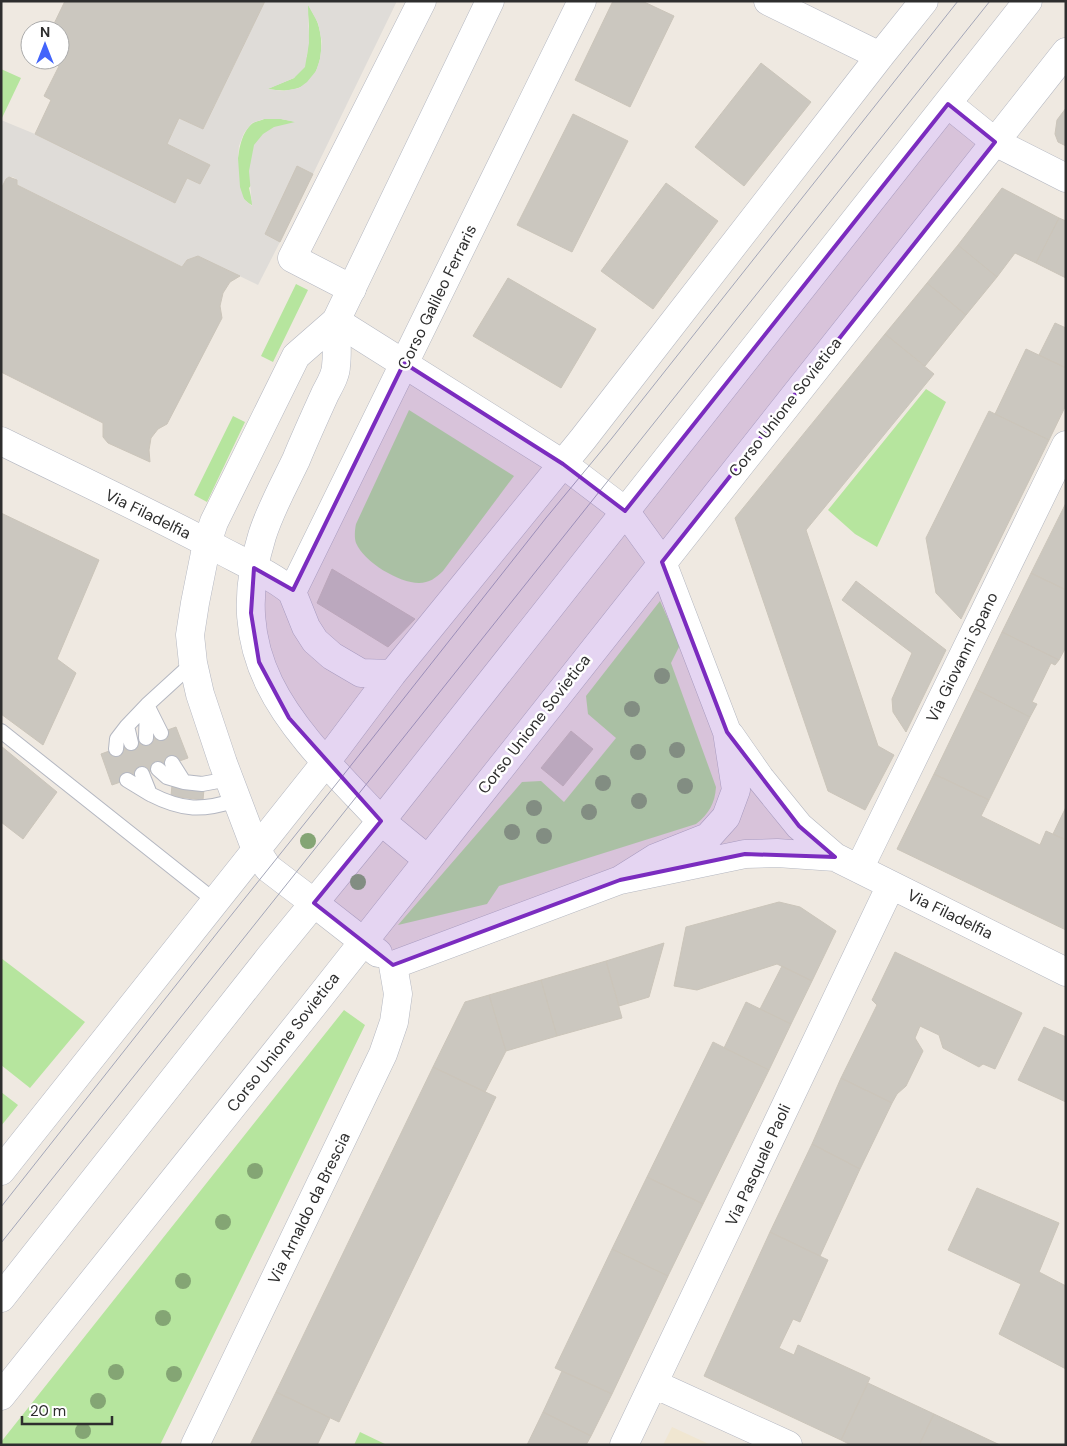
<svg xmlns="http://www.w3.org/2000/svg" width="1067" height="1446" font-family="'DM Sans',sans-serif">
  <rect width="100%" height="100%" fill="#efe9e1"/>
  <path fill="#f0e6d1" d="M672,1427l39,18h-48z"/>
  <path fill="#b6e59e" d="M307,3c4,7 9,14 11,21 7,20 4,56 -20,64 -10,4 -20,2 -31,1l27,-11 13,-22 2,-30z
    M1,69l20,9 -20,42z
    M264,119h17l16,3 -48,66 4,18c-3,-2 -8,-5 -9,-7 -11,-16 -8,-65 9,-76 3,-2 8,-2 11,-4z
    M296,284l12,6 -35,72 -12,-6z
    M926,389l20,13 -69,145 -22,-13 -27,-24z
    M409,410l105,66 -71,95c-7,7 -14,12 -24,12 -20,0 -55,-21 -63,-40 -2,-6 -1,-14 0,-19z
    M233,416l12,6 -38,80 -13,-7z
    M660,601l20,44 -9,18 45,124c-1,16 -7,27 -20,37l-197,62 -12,18 -89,21 124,-143 19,-1 23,21 52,-64 -28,-24 -2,-18z
    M1,958l84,64 -55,66 -29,-23z
    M344,1010l21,15 -205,420h-159v-3z
    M1,1092l17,13 -17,21z
    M360,1432l27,13h-33z"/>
  <path fill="#dfdcd8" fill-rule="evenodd" d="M265,1h132l-84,173 -15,-7 -33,67 15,8 -22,43 -60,-29 -11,4 -5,7 -165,-82v-5l-4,-3h-4l-3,2 -5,10v-69l34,14 140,69 12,-25 13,6 10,-19 -43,-21 12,-26 24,11zM308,5l10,18 4,19 -2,17 -4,12 -9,11 -8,6 -16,3 -15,-2 26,-11 11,-11 4,-24zM264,119h17l14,3 -21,5 -11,7 -9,11 -5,26 3,35 -8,-7 -4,-12 -2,-29 1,-12 5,-13 8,-10z"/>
  <path fill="#cbc7bf" stroke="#cbc5ba" d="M65,1h200l-62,128 -24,-11 -12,26 43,21 -10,19 -13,-6 -12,25 -140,-69 16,-34 -7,-4 15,-30 -12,-6h13v-30h-9z
    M613,1h29l32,15 -44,91 -55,-27z
    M761,63l50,39 -67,84 -49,-39z
    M1066,108v38l-8,-4 -3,-8 2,-14z
    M573,114l55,27 -56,111 -55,-27z
    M297,166l16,8 -33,68 -15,-8z
    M9,177l8,3v5l165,82 5,-7 11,-4 42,20 -10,6 -7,11 -3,13 2,12 -55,106 -9,5 -7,9 -2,12 1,12 -42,-19 -5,-6v-14l-102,-51v-183l5,-10z
    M666,183l52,38 -65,88 -52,-38z
    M1002,188l57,30 -23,45 -21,-10 -18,24 -39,-32z
    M1059,218l7,3v57l-30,-15z
    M958,245l39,32 -31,38 -39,-32z
    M508,278l88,51 -35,59 -88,-52z
    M927,283l39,32 -41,51 -40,-32z
    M1055,323l11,5v40l-27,-13z
    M885,334l49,40 -128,156 72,216 16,9 -29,55 -37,-19 -93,-273z
    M1026,349l40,19v37l-17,35 -54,-26z
    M989,411l60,29 -88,179 -25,-26 -10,-55z
    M1066,503v87l-35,-17z
    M1,513l98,47 -42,99 19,14 -33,72 -42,-31z
    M332,569l83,50 -27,28 -71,-44z
    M1031,573l35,17v57l-7,13 -57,-28z
    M856,581l90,69 -40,82 -13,-20 -1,-13 20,-46 -70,-53z
    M1002,632l57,28 -4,5 -4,-2 -19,39 5,2 -7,13 -55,-28z
    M975,689l55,28 -41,83 -55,-26z
    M176,727l12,31 -76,27 -11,-31z
    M571,731l22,18 -30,37 -22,-18z
    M1,746l56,46 -34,47 -22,-17z
    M934,774l55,26 -8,16 59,29 6,-14 20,9v90l-169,-81z
    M172,785l32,4 -1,11 -32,-4z
    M1066,807v33l-13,-6z
    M779,902l21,5 36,24 -24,50 -35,-17 -80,26 -23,-4 12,-59z
    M664,943l-15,54 -30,9 -13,-45z
    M895,952l127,61 -27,56 -12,-5 -4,3 -36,-19 -4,-13 -19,-9 -5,12 8,13 -17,35 -9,8 -5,9 -51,-25 36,-73 -5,-5z
    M606,961l16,57 -65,18 -16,-56z
    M782,966l30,15 -21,43 -31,-15z
    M541,980l16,56 -51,15 -17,-56z
    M489,995l17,56 -21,41 -52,-25 32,-65z
    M746,1002l45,22 -22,46 -45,-22z
    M1044,1027l22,10v65l-48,-22z
    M713,1042l56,28 -66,134 -56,-27z
    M433,1067l63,30 -157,325 -63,-30z
    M841,1078l51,25 -32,66 -48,-25z
    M812,1144l48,25 -40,87 -50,-24z
    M647,1177l56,27 -35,72 -56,-27z
    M977,1188l82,35 -20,49 27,14v83l-67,-35 22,-50 -73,-34z
    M770,1232l58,28 -28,62 -7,-3 -14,29 15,7 4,-10 72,33 -29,62 -137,-64z
    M612,1249l56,27 -56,118 -57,-26z
    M562,1371l50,23 -21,42 -48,-24z
    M868,1383l66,31 -15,31h-68l-10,-5z
    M276,1392l54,26 -13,27h-67z
    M543,1412l48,24 -5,9h-59z
    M934,1414l66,31h-81z"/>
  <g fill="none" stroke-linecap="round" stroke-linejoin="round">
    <g stroke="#b4b7c1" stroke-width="16">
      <path id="lane" d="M1,731l214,170
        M161,733l-14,-28 46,-42
        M146,738l1,-30
        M131,743l-4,-17 20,-21
        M116,749l1,-10 10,-13
        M172,763l12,19 18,2 27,-5
        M158,769l9,8 17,5
        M142,774l8,20c33,17 52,17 87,6
        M127,780l23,14"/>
    </g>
    <g stroke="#b4b7c1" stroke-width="29">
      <path id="street" d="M768,1l112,55
        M948,104l47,38 71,36
        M352,289l-60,-31 130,-257
        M336,321l227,143 62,47 37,51 65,170 9,58 -10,27 -18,20 -53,21 -35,22
        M1,441c71,35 142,68 212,105 23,13 60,29 79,46
        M292,592l290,-591
        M292,592l14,35 9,14 17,15 29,17 31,1
        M730,735l30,43 39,48 36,31 231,115
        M381,821l46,38
        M859,869l207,-424
        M314,903l64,50
        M393,965l227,-85 125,-26 32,-1 58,4
        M1,1171l325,-409 66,-88 191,-235 297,-383 44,-55
        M654,1384l134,61
        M1,1396l310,-388 755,-956
        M195,1445l188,-391 11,-32 4,-28 -5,-29
        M624,1445l267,-560"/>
    </g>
    <g stroke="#b4b7c1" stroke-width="29">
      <path id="secondary" d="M336,321c0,15 2,30 0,45 0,9 -7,20 -11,28 -10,22 -20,44 -29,66 -12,25 -26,50 -34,76 -41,132 37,197 119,285
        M314,903l-46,-35 -12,-18 -33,-87 -23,-69 -7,-31 -3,-28 5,-32 12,-60 7,-21 82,-166 40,-35 154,-320
        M1,1298l268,-340 112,-137 647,-820"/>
    </g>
    <use href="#lane" stroke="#fff" stroke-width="14"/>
    <use href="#street" stroke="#fff" stroke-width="28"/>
    <use href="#secondary" stroke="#fff" stroke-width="28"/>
    <path stroke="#a3a6b8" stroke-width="1" d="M1,1207l220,-279 120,-150 205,-260 66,-80 346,-437
      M1,1243l989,-1242"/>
  </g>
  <g fill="#84a574">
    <circle cx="662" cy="676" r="8"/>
    <circle cx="632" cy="709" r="8"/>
    <circle cx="677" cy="750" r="8"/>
    <circle cx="638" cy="752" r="8"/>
    <circle cx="603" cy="783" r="8"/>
    <circle cx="685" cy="786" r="8"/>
    <circle cx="639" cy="801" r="8"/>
    <circle cx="534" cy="808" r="8"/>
    <circle cx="589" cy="812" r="8"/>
    <circle cx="512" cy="832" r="8"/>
    <circle cx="544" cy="836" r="8"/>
    <circle cx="308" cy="841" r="8"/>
    <circle cx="358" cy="882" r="8"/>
    <circle cx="255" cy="1171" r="8"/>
    <circle cx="223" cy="1222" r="8"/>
    <circle cx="183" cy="1281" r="8"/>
    <circle cx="163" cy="1318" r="8"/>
    <circle cx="116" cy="1372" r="8"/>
    <circle cx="174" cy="1374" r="8"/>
    <circle cx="98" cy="1401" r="8"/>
    <circle cx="83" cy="1431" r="8"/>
  </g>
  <path fill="#7b2cbf" fill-opacity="0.2" stroke="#7b2cbf" stroke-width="4" stroke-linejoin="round" d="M948,104l47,38 -333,420 65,170 72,94 36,31 -90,-3 -125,26 -227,85 -79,-62 67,-82 -92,-103 -30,-56 -8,-49 3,-45 39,22 111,-227 159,101 62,47z"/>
  <g text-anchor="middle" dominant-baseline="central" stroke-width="5" stroke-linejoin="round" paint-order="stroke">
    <g font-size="16" fill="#2e2e2e" stroke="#fff">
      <text transform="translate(437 297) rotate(-64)">Corso Galileo Ferraris</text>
      <text transform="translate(785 407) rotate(-52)">Corso Unione Sovietica</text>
      <text transform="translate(148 514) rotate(26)">Via Filadelfia</text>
      <text transform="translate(962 657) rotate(-64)">Via Giovanni Spano</text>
      <text transform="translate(534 724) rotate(-52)">Corso Unione Sovietica</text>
      <text transform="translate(950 914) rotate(26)">Via Filadelfia</text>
      <text transform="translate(283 1042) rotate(-52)">Corso Unione Sovietica</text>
      <text transform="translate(758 1165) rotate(-65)">Via Pasquale Paoli</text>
      <text transform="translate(309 1208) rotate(-64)">Via Arnaldo da Brescia</text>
    </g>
  </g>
  <rect width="1067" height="1446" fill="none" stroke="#2e2e2e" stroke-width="5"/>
  <g transform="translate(45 45)"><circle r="24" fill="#ffffff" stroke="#ababab"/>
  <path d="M0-4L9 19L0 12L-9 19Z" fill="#4264fb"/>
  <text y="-8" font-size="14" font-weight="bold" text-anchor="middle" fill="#2e2e2e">N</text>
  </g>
  <path d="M22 1416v8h90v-8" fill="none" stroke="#2e2e2e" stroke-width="2.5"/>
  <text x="30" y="1416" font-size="15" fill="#2e2e2e" stroke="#ffffff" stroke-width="4" paint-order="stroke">20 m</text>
</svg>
